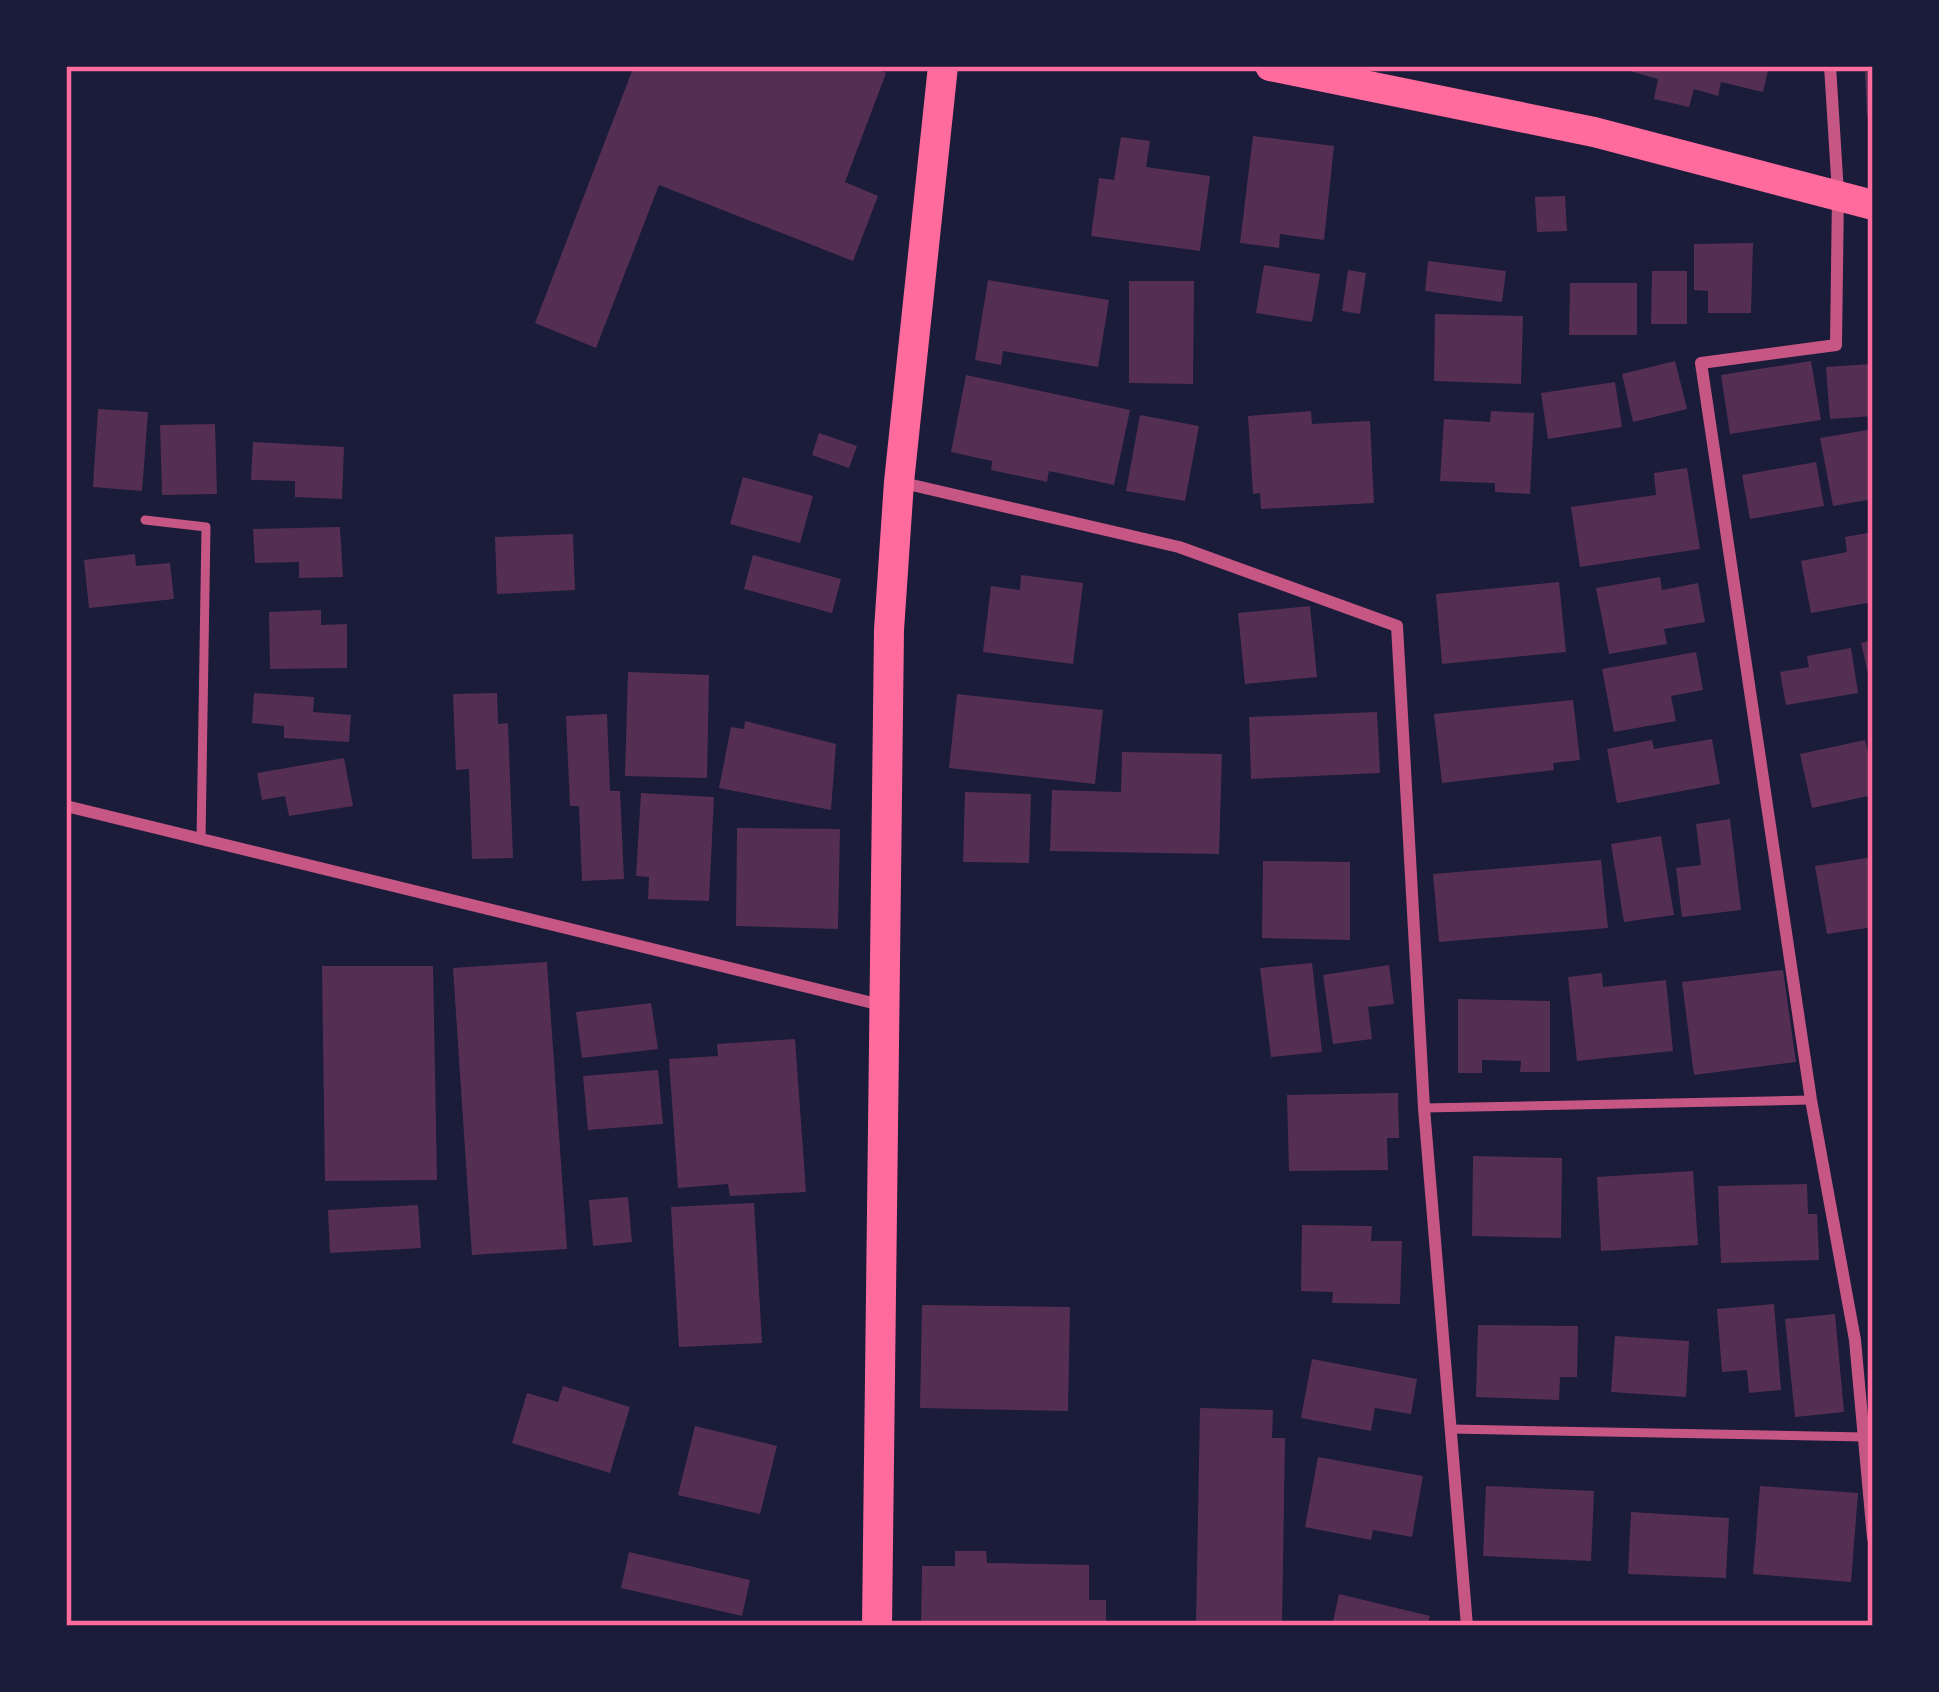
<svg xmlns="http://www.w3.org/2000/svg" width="1939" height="1692" font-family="'PT Serif',serif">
  <rect width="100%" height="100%" fill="#1b1b3a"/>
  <path fill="#542f53" d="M634,66h235l17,7 -41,109 33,14 -25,65 -194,-76 -63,163 -61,-25z
    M1613,66h156l-6,26 -42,-10 -3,14 -24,-7 -5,18 -35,-8 4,-20z
    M1865,72h8v44h-6z
    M1253,136l81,10 -10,94 -44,-6 -1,14 -39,-5z
    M1121,137l29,4 -4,26 64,9 -10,75 -109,-15 8,-58 15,2z
    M1565,196l2,35 -30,1 -2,-35z
    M1753,243l-2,70h-43v-22l-14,-1v-46z
    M1428,261l78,10 -4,31 -77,-11z
    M1264,265l56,9 -8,48 -56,-9z
    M1348,270l18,3 -6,41 -18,-3z
    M1652,271h35v53h-36z
    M988,280l121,20 -11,67 -95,-16 -2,14 -26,-5z
    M1129,281h65l-1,103 -64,-1z
    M1570,283h67v52h-68z
    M1435,314l88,2 -2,68 -87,-3z
    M1675,361l12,48 -54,13 -11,-48z
    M1811,361l10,59 -91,14 -9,-59z
    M1871,364l2,52 -43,3 -4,-52z
    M966,375l164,35 -16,75 -65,-14 -2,11 -56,-12 1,-9 -41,-9z
    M1615,382l7,45 -74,12 -7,-46z
    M98,409l50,3 -6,79 -49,-4z
    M1311,411l1,13 58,-3 4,82 -113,6 -1,-16 -7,1 -5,-78z
    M1491,411l43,2 -4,81 -35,-2v-9l-55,-2 4,-62 46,3z
    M1140,415l59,11 -14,75 -59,-10z
    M215,424l2,70 -55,1 -2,-70z
    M1873,429v70l-40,7 -13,-68z
    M819,433l38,13 -8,22 -37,-13z
    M253,442l91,5 -2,52 -47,-2v-16l-44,-1z
    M1816,462l8,44 -74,13 -8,-44z
    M1687,468l13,81 -120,18 -9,-60 85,-12 -2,-22z
    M743,477l70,19 -13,47 -70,-19z
    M340,527l3,50 -44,1v-16l-44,1 -2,-34z
    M1873,532v70l-62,11 -10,-52 46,-9 -2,-15z
    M573,534l2,56 -78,4 -2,-57z
    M135,554l1,12 34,-3 4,36 -85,9 -5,-48z
    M753,555l88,24 -9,34 -88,-24z
    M1021,575l62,8 -10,81 -90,-12 8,-66 29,4z
    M1660,577l2,13 36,-7 7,39 -41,7 3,15 -58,10 -13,-66z
    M1559,582l7,70 -124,12 -6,-70z
    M1310,606l7,71 -72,7 -7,-71z
    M321,610v15l26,-1v44l-77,1 -1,-57z
    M1873,640v46h-2l-10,-43z
    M1851,648l7,45 -72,12 -6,-33 29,-5 -2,-11z
    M1696,652l7,38 -32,6 5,25 -62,11 -12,-63z
    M628,672l81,3 -2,103 -82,-2z
    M254,693l60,4 -1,15 38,3 -2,27 -65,-4v-12l-32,-3z
    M497,693l1,31 10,-1 5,135 -41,1 -3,-90 -13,1 -3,-76z
    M957,694l146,16 -8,74 -146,-16z
    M1573,700l7,60 -27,3 1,7 -112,13 -8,-69z
    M1377,712l3,61 -129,6 -2,-62z
    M607,714l3,77h10l4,88 -42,2 -3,-75h-9l-4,-90z
    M745,721l91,23 -5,66 -112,-22 12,-61 13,2z
    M1712,739l8,45 -103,19 -10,-54 45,-9 2,9z
    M1865,740l8,34v21l-61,13 -12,-54z
    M1122,752l100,2 -3,100 -169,-3 2,-61 69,2z
    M344,758l9,48 -64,10 -4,-20 -23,4 -5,-27z
    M965,792l66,2 -2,69 -66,-1z
    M641,793l73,4 -5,104 -61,-2 1,-22 -13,-1z
    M1730,819l11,91 -59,7 -6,-49 25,-3 -5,-41z
    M737,828l103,1 -2,100 -102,-3z
    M1661,836l13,79 -50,7 -13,-78z
    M1873,857v70l-46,7 -12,-68z
    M1601,860l7,68 -169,14 -6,-68z
    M1263,861l87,1v78l-88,-2z
    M547,962l20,287 -95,6 -19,-287z
    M1312,963l10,89 -51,5 -11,-89z
    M1389,965l5,39 -26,3 4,32 -39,5 -10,-69z
    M322,966h111l4,214 -112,1z
    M1783,970l13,92 -102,13 -12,-93z
    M1602,973l1,14 63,-7 7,71 -96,10 -9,-84z
    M1458,999l92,2v71h-30l1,-11 -39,-1v13h-24z
    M651,1003l7,46 -76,9 -6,-46z
    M795,1039l11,153 -76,4 -2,-12 -50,4 -9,-129 49,-3 -1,-12z
    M658,1070l5,54 -75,6 -5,-54z
    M1398,1093l1,45h-12l1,32 -99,1 -2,-76z
    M1473,1156l89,2 -1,80 -89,-2z
    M1693,1171l5,74 -97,6 -4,-74z
    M1807,1184l1,30h9l2,46 -98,3 -3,-77z
    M628,1197l4,45 -39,4 -4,-46z
    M754,1203l8,140 -83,4 -8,-140z
    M418,1205l3,43 -91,5 -2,-43z
    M1302,1225l70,1 -1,15h31l-2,63 -68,-1 1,-11 -32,-1z
    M1774,1304l7,86 -32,3 -2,-23 -25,2 -5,-63z
    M922,1305l148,2 -2,104 -148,-3z
    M1835,1314l9,98 -49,5 -10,-98z
    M1478,1325l100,1 -1,51h-17l-1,23 -83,-3z
    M1615,1336l74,5 -3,56 -75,-5z
    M1312,1359l105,20 -6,35 -36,-6 -4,23 -70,-13z
    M563,1386l67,21 -20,66 -98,-30 15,-50 31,9z
    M1200,1408l73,2 -1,28h13l-3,186 -86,2z
    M695,1426l82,20 -17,68 -82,-19z
    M1318,1457l105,19 -11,61 -39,-7 -2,10 -66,-13z
    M1486,1486l108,5 -3,70 -108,-5z
    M1760,1486l98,7 -7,89 -98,-8z
    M1631,1512l98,6 -3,60 -98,-4z
    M955,1551h31l1,12 102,2v35h17v26h-185l1,-60h33z
    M629,1552l121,28 -8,36 -121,-28z
    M1339,1594l91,22 -3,10h-95z"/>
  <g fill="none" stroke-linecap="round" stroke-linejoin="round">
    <path stroke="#c65784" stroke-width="9" d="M145,520l61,7 -5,313
      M1424,1108l387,-8
      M1451,1429l413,8"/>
    <path stroke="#c65784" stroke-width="12" d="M1830,66l8,127 -2,152 -135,18 110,737 44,240 18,198
      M899,482l280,65 218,79 27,482 43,518
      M66,806l815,199"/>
    <path stroke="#ff6b9d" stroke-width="30" d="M1270,66l324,66 279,73
      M877,1626l12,-996 10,-148 44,-416"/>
  </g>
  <rect width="1939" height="1692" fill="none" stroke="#1b1b3a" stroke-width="138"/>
  <rect x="69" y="69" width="1801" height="1554" fill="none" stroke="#ff6b9d" stroke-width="4.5"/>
</svg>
